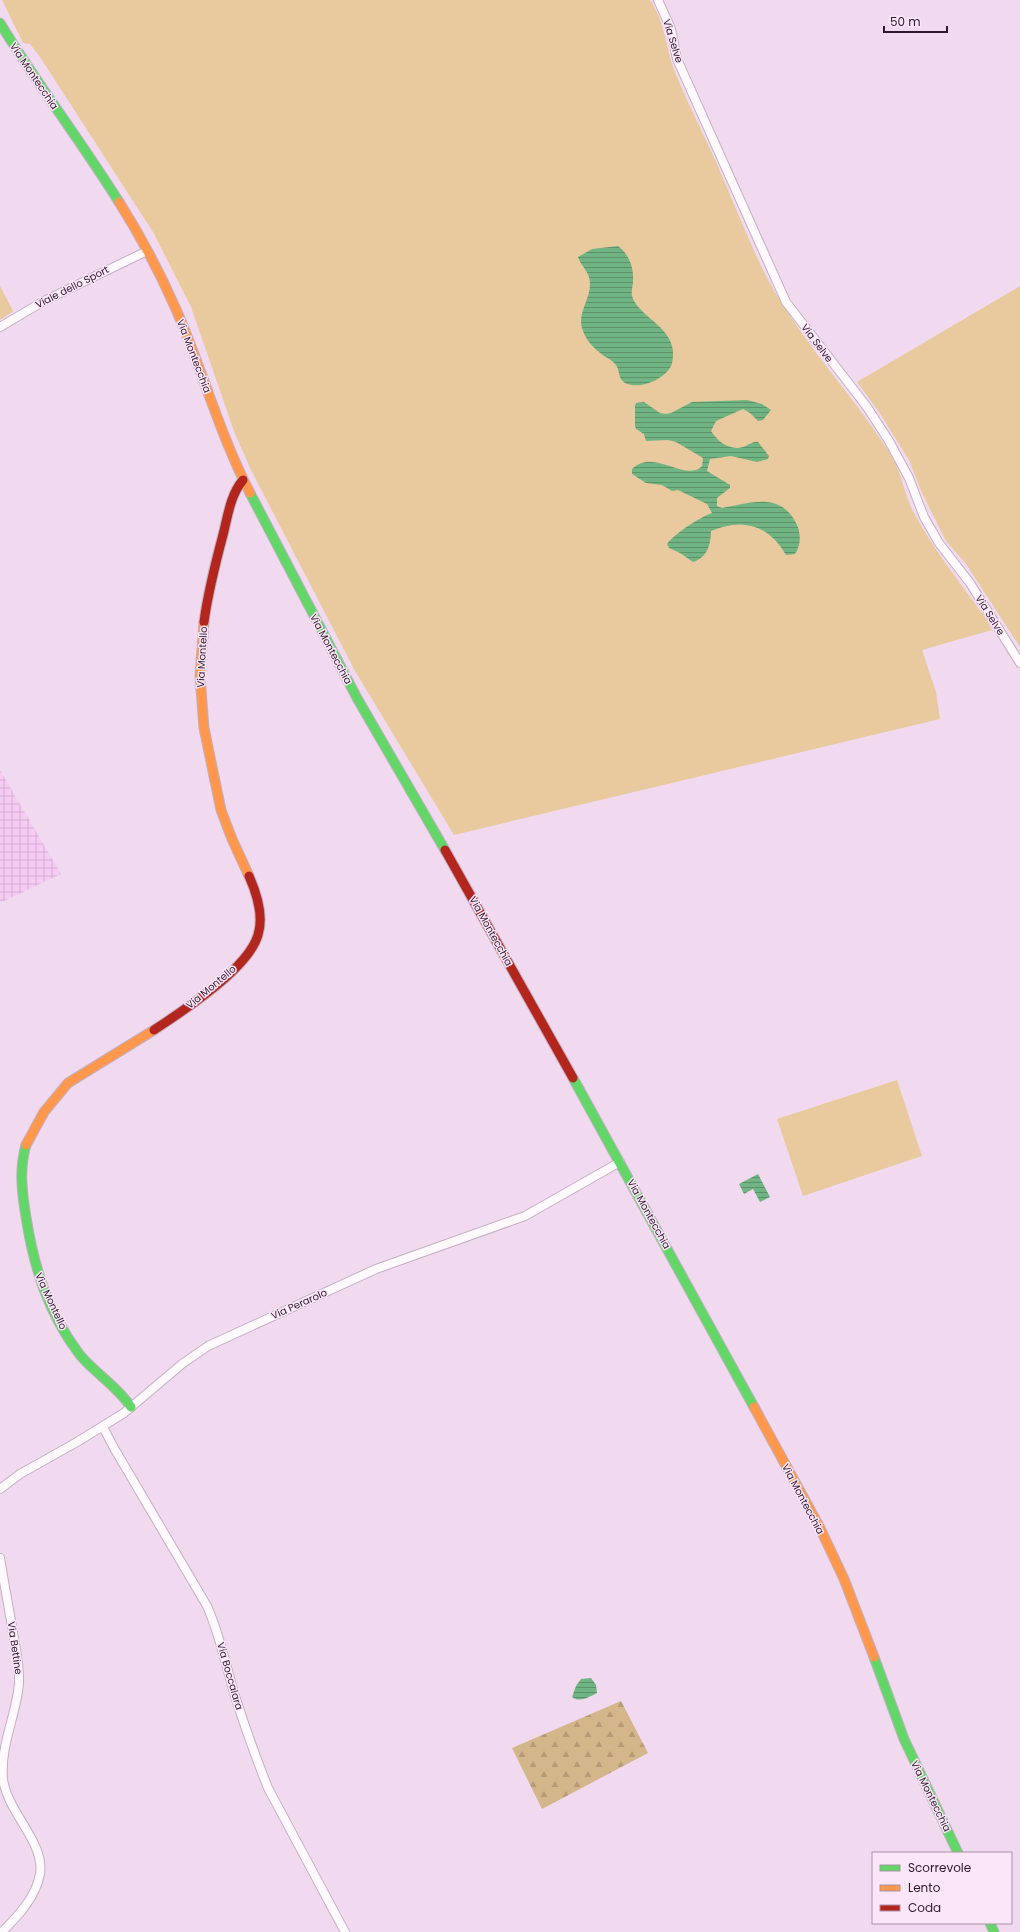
<svg xmlns="http://www.w3.org/2000/svg" width="1020" height="1932" font-family="Poppins,sans-serif">
  <defs>
    <pattern id="industrial-grid" width="8" height="8" patternUnits="userSpaceOnUse"><rect width="8" height="8" fill="#f6ccf4"/><path d="M0 4h8M4 0v8" fill="none" stroke="#d3afd1"/></pattern>
    <pattern id="forest-firs" width="22" height="20" patternUnits="userSpaceOnUse"><rect width="22" height="20" fill="#d3b68a"/><path d="M5 1l3.5 6h-7zM16 11l3.5 6h-7z" fill="#b59c77"/></pattern>
    <pattern id="water-rules" width="6" height="5" patternUnits="userSpaceOnUse"><rect width="6" height="5" fill="#71b483"/><path d="M0 2.5h6" fill="none" stroke="#5d926b"/></pattern>
  </defs>
  <rect width="100%" height="100%" fill="#f1daf0"/>
  <path fill="url(#industrial-grid)" d="M0,770l61,104 -61,29z"/>
  <path fill="#e9ca9e" d="M2,0h648c16,23 16,52 27,77 12,29 27,58 40,87 15,35 29,70 45,104 34,69 89,123 129,187 11,18 13,39 22,56 20,38 47,72 72,106l7,13 -70,20 14,42 4,27 -486,116 -99,-164 -103,-199 -17,-38 -44,-127 -38,-75 -113,-175 -10,-13 -7,-1z
    M0,286l13,25 -13,9z
    M1020,286v361l-54,-83 -20,-23 -24,-48 -13,-33 -30,-48 -22,-30z
    M897,1080l25,76 -119,40 -26,-77z"/>
  <path fill="url(#forest-firs)" d="M621,1701l27,52 -106,56 -30,-61z"/>
  <path fill="url(#water-rules)" d="M618,246c11,8 16,22 15,35 0,5 -2,10 -1,15 5,19 39,30 41,55 0,5 0,11 -2,15 -7,14 -32,24 -46,17 -7,-4 -5,-12 -9,-18 -3,-4 -8,-7 -12,-9 -9,-7 -17,-14 -21,-25 -7,-17 7,-30 7,-47 0,-13 -9,-17 -12,-27l14,-8z
    M747,400l15,4 9,6 -8,10 -5,1 -8,-8 -7,-4 -27,12 -5,10c7,11 19,20 32,16 5,-1 9,-6 15,-5l11,14 -1,3 -11,3 -26,-6 -21,3 -3,12 23,14v3l-13,10v8l5,2c29,-5 59,-17 75,17 4,9 4,20 -2,29l-9,1c-18,-31 -44,-37 -75,-24 0,13 -4,27 -18,31l-13,-9 -11,-5 -2,-4c7,-10 33,-27 45,-31l-5,-9 -29,-14 -6,1 -10,-6 -16,-2 -14,-9v-5c21,-22 54,14 70,-3l1,-8 -27,-16 -8,-2 -22,1 -2,-7 -8,-5 -1,-3v-20l1,-3 8,-1 16,11 6,1 5,-1 21,-11z
    M758,1174l12,23 -10,5 -7,-13 -9,5 -5,-10z
    M591,1678l5,7 1,8c-8,4 -17,10 -25,4l4,-11 5,-7z"/>
  <g fill="none" stroke-linecap="round" stroke-linejoin="round">
    <g stroke="#c3b0c2" stroke-width="10">
      <path id="street" d="M658,0l13,29 6,30 109,243 81,105 22,34 20,37 15,39 15,26 31,40 50,80
        M0,327l44,-26 103,-50
        M103,1427l11,21 93,158c13,29 19,60 28,90 10,31 21,62 33,92l77,144
        M0,1489l20,-15 57,-32 47,-29 58,-49 26,-18 168,-77 149,-53 95,-54
        M0,1558c4,25 9,50 13,75 3,17 7,34 6,51 -3,32 -19,62 -16,95 4,33 42,63 37,95 -4,23 -22,42 -38,58"/>
    </g>
    <g stroke="#c3b0c2" stroke-width="11">
      <path id="fast" d="M0,23c37,61 81,118 119,179
        M250,493l107,205 88,152
        M573,1078l181,329
        M26,1145c-7,24 -4,48 0,72 8,51 22,96 54,138 16,19 37,31 51,52
        M874,1657l30,82 54,114
        M990,1923l4,9"/>
    </g>
    <g stroke="#c3b0c2" stroke-width="11">
      <path id="slow" d="M119,202c21,33 40,69 56,105 27,61 44,126 75,186
        M204,622l-4,54 4,52 17,82 11,29 17,37
        M26,1145l18,-33 24,-29 86,-53
        M754,1407l66,121 24,51 30,78"/>
    </g>
    <g stroke="#c3b0c2" stroke-width="11">
      <path id="jam" d="M204,622c4,-31 12,-61 20,-91 4,-17 7,-37 19,-51
        M445,850l128,228
        M154,1030c29,-19 94,-61 104,-95 6,-19 -1,-41 -9,-59"/>
    </g>
    <use href="#street" stroke="#fdf9fd" stroke-width="8"/>
    <use href="#fast" stroke="#63d668" stroke-width="9"/>
    <use href="#slow" stroke="#ff974d" stroke-width="9"/>
    <use href="#jam" stroke="#b3261e" stroke-width="9"/>
  </g>
  <g text-anchor="middle" dominant-baseline="central" stroke-width="3" stroke-linejoin="round" paint-order="stroke">
    <g font-size="10" fill="#2d192c" stroke="#fbe6f9">
      <text transform="translate(673 41) rotate(73)">Via Selve</text>
      <text transform="translate(34 76) rotate(56)">Via Montecchia</text>
      <text transform="translate(72 287) rotate(-27)">Viale dello Sport</text>
      <text transform="translate(817 343) rotate(53)">Via Selve</text>
      <text transform="translate(194 356) rotate(69)">Via Montecchia</text>
      <text transform="translate(990 615) rotate(58)">Via Selve</text>
      <text transform="translate(331 649) rotate(62)">Via Montecchia</text>
      <text transform="translate(202 657) rotate(-87)">Via Montello</text>
      <text transform="translate(491 931) rotate(61)">Via Montecchia</text>
      <text transform="translate(211 987) rotate(-40)">Via Montello</text>
      <text transform="translate(649 1214) rotate(61)">Via Montecchia</text>
      <text transform="translate(51 1301) rotate(65)">Via Montello</text>
      <text transform="translate(299 1304) rotate(-24)">Via Perarolo</text>
      <text transform="translate(803 1499) rotate(62)">Via Montecchia</text>
      <text transform="translate(15 1648) rotate(82)">Via Bettine</text>
      <text transform="translate(230 1676) rotate(74)">Via Boccalara</text>
      <text transform="translate(931 1796) rotate(64)">Via Montecchia</text>
    </g>
  </g>
  <rect x="872" y="1852" width="140" height="72" fill="#fbe6f9" stroke="#a994a7"/>
  <rect x="880" y="1865" width="20" height="6" fill="#63d668" stroke="#a994a7"/>
  <text x="908" y="1872" font-size="12" fill="#2d192c">Scorrevole</text>
  <rect x="880" y="1885" width="20" height="6" fill="#ff974d" stroke="#a994a7"/>
  <text x="908" y="1892" font-size="12" fill="#2d192c">Lento</text>
  <rect x="880" y="1905" width="20" height="6" fill="#b3261e" stroke="#a994a7"/>
  <text x="908" y="1912" font-size="12" fill="#2d192c">Coda</text>
  <path d="M884 26v6h63v-6" fill="none" stroke="#2d192c" stroke-width="2"/>
  <text x="890" y="26" font-size="12" fill="#2d192c" stroke="#fbe6f9" stroke-width="3" paint-order="stroke">50 m</text>
</svg>
